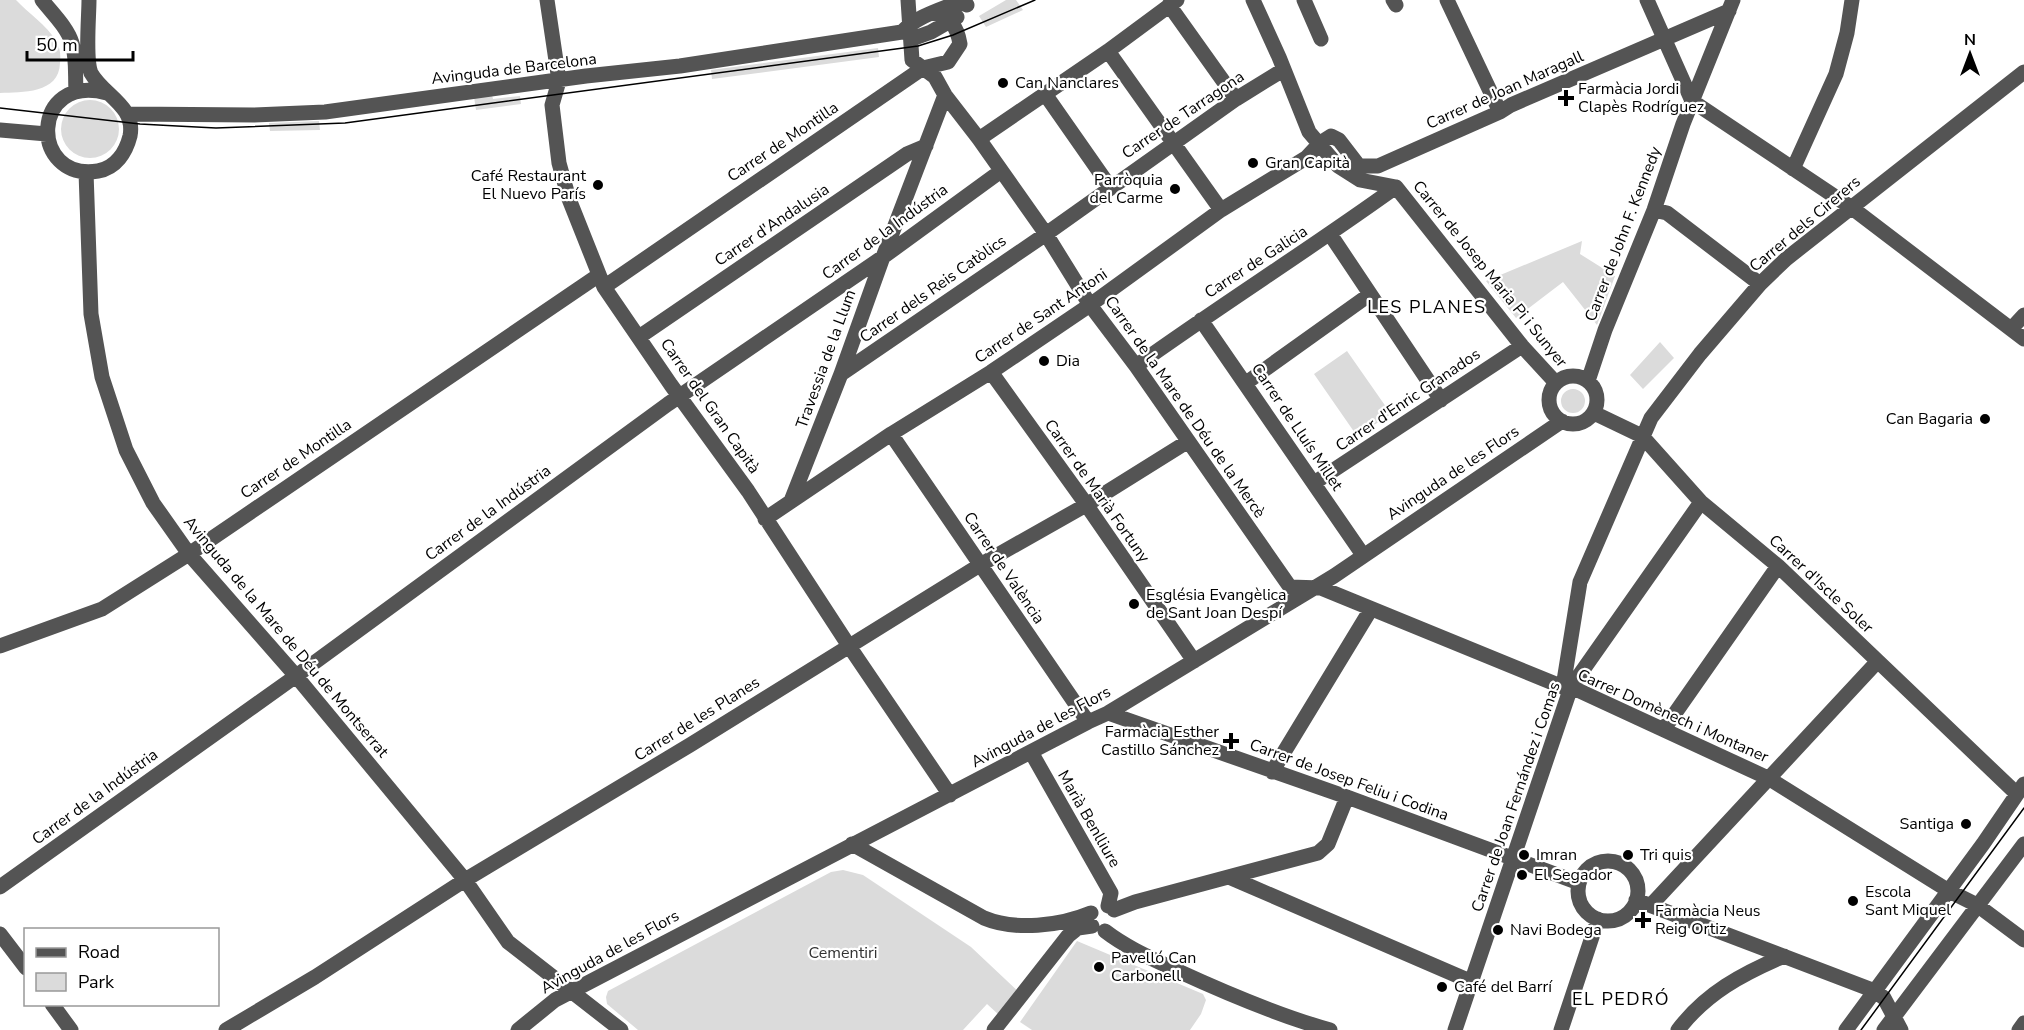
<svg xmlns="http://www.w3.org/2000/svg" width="2024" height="1030" font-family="'Nunito Sans',sans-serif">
  <rect width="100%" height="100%" fill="#fff"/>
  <path fill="#dbdbdb" d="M0,0h16c12,13 31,25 40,41 4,6 5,14 4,22 -1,31 -38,29 -60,30z
    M1006,0h10l7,10 -37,17 -7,-11z
    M878,48l1,9 -167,22 -1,-9z
    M492,95l1,4 27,-3 1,8 -45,6 -2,-13z
    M61 129a29 29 0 1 1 58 0a29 29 0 1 1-58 0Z
    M319,121l1,9 -50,1 -1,-8z
    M1582,241l-2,13 35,22 -18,49 -34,-43 -47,36 -30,-37z
    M1660,342l14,16 -31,31 -13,-14z
    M1347,351l44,63 -34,22 -43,-62z
    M1561 401a12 12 0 1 1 24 0a12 12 0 1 1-24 0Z
    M843,870l20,5 108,72 50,47 -22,21 -12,-11 -24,26h-325l-31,-26 -1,-7 2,-6 223,-119z
    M1077,941l126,53 3,6 -5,14 -11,16h-158l-12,-8z"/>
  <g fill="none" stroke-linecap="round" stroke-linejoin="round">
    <path stroke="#545454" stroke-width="15" d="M42,0c10,13 25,27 30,43 5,15 3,32 4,48
      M89,0c0,16 -4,60 2,73 12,22 45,33 39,63 -4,16 -14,32 -32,35 -69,11 -68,-99 9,-78
      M547,0l12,81 -7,24 7,58 10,36 35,88 67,98 77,106 101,155 101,149
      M908,0l4,60 23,17 10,18 34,44 67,95 44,71 46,61 154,221 31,1 242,99h8l197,91 181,113 28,14 47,35
      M1253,0l26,57 30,75 29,34 22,14 36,7
      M1304,0l17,39
      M1393,0l3,5
      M1447,0l53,112
      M1647,0l45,101
      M1169,5l67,94
      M912,39l19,-7 26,-15
      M1108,51l113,159
      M1045,94l65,93
      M1692,101l160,107 172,131
      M128,114l126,1 71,-3 261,-36 94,-10 222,-34c15,-16 38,-22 57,-30l8,3
      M0,130l47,4
      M979,139l129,-88 69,-51
      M1793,169l43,-95 11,-41 5,-33
      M86,172l5,142 11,63 24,73 27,53 36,51 107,122 169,204 43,62 113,88
      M1396,187l126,159 34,37
      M1654,210l13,3 93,71
      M1330,234l111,166
      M604,287l319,-219 25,-6 12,-18c-3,-18 -9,-26 -27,-31
      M1201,320l162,235
      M2011,329l13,-14
      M639,337l268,-183 19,-8
      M1136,366c85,-61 174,-117 260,-179
      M991,372l90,125 113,164
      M841,374l205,-140 190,-135 47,-29
      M1549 400a24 24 0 1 1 48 0a24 24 0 1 1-48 0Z
      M1588,381l17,-51 49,-120 29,-86 50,-124
      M1246,383l123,-88
      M1594,413l48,23 59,66 77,64 239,228
      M891,434l197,288
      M1314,483l208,-137
      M791,501l50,-127 42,-117 62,-162
      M765,519l126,-85 100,-62 99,-67 131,-95 85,-52 14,-15 11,-7 8,4 20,26h19l122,-54 11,-7 218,-94
      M0,646l102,-37 87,-55 410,-279
      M1563,687l17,-105 71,-164 49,-64 60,-70 26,-25 238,-187
      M1108,713l239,84 232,86
      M1664,729l114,-163
      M1031,752l80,141 -3,13
      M1272,772l99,-163
      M852,844l132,74c31,13 76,8 107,-5
      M1578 891a30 30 0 1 1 60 0a30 30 0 1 1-60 0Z
      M1229,877l243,105
      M0,887l296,-211 372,-272 215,-147 118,-86
      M1636,900l239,91 9,7 17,32
      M1651,905l226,-243
      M1114,910l21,-8 183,-49 10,-9 19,-47
      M1105,931c22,17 48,28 73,40 50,23 99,44 152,59
      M0,934l26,34
      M52,1004l19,26
      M226,1030l89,-53 150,-97 225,-135 290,-180 106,-60 101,-63
      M518,1030l37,-30 533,-278 20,-9 226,-137 228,-155
      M994,1030l74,-94 10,-8 14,-2
      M1455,1030l116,-343 130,-185
      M1561,1030l37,-111
      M1678,1030c28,-37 64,-56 106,-74
      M1846,1030l137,-186 41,-60
      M1884,1030l140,-186
      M2019,1030l5,-7"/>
    <path stroke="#000" stroke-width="1.5" d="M0,108l140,16 37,2 39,2 129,-5 573,-77 35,-11 82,-35
      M1861,1030l163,-222"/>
  </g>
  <g fill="#000" stroke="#fff" stroke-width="2">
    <circle cx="1003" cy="83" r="6"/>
    <path d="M1563 89h6v6h6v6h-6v6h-6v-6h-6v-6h6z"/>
    <circle cx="1253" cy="163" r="6"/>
    <circle cx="598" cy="185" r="6"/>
    <circle cx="1175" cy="189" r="6"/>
    <circle cx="1044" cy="361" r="6"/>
    <circle cx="1985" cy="419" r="6"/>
    <circle cx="1134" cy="604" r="6"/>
    <path d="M1228 732h6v6h6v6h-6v6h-6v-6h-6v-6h6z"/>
    <circle cx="1966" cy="824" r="6"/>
    <circle cx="1524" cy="855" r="6"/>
    <circle cx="1628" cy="855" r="6"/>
    <circle cx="1522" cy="875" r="6"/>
    <circle cx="1853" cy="901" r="6"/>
    <path d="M1640 911h6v6h6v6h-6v6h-6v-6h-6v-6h6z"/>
    <circle cx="1498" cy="930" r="6"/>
    <circle cx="1099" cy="967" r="6"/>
    <circle cx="1442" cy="987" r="6"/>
  </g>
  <g text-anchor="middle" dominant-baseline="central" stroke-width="4.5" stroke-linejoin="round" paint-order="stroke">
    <g font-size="16" fill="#000" stroke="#fff">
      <text transform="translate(514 69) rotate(-7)">Avinguda de Barcelona</text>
      <text transform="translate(1505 90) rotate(-24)">Carrer de Joan Maragall</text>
      <text transform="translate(1183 115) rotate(-34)">Carrer de Tarragona</text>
      <text transform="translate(783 142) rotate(-34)">Carrer de Montilla</text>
      <text transform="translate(1805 224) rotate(-40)">Carrer dels Cirerers</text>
      <text transform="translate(772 225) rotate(-34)">Carrer d'Andalusia</text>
      <text transform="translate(885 232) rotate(-36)">Carrer de la Indústria</text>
      <text transform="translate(1623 234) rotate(-69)">Carrer de John F. Kennedy</text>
      <text transform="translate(1256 262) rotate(-33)">Carrer de Galicia</text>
      <text transform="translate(1490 274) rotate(51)">Carrer de Josep Maria Pi i Sunyer</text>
      <text transform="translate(933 289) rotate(-35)">Carrer dels Reis Catòlics</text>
      <text transform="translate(1041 316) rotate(-34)">Carrer de Sant Antoni</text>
      <text transform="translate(826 359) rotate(-70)">Travessia de la Llum</text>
      <text transform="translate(1408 400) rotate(-34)">Carrer d'Enric Granados</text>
      <text transform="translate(710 406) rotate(55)">Carrer del Gran Capità</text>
      <text transform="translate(1185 407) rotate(55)">Carrer de la Mare de Déu de la Mercè</text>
      <text transform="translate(1297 427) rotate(56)">Carrer de Lluís Millet</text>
      <text transform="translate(296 459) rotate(-34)">Carrer de Montilla</text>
      <text transform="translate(1453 473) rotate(-34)">Avinguda de les Flors</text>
      <text transform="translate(1097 491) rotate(55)">Carrer de Marià Fortuny</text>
      <text transform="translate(488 513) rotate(-36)">Carrer de la Indústria</text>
      <text transform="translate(1004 568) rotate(56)">Carrer de València</text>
      <text transform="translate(1821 584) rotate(43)">Carrer d'Iscle Soler</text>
      <text transform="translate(286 637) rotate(50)">Avinguda de la Mare de Déu de Montserrat</text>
      <text transform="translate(1673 716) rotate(24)">Carrer Domènech i Montaner</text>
      <text transform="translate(697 719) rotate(-32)">Carrer de les Planes</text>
      <text transform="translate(1041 727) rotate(-28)">Avinguda de les Flors</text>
      <text transform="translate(1349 780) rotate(20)">Carrer de Josep Feliu i Codina</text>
      <text transform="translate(95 797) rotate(-36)">Carrer de la Indústria</text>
      <text transform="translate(1516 797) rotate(-71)">Carrer de Joan Fernández i Comas</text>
      <text transform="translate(1089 819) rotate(60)">Marià Benlliure</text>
      <text transform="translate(610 952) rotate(-29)">Avinguda de les Flors</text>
    </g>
    <g font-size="16" fill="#000" stroke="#fff" text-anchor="start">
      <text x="1015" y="83">Can Nanclares</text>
      <text x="1578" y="89">Farmàcia Jordi<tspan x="1578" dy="18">Clapès Rodríguez</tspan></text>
      <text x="1265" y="163">Gran Capità</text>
      <text x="586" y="176" text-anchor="end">Café Restaurant<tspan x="586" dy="18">El Nuevo París</tspan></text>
      <text x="1163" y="180" text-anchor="end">Parròquia<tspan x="1163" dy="18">del Carme</tspan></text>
      <text x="1056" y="361">Dia</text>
      <text x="1973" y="419" text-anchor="end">Can Bagaria</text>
      <text x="1146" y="595">Església Evangèlica<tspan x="1146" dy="18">de Sant Joan Despí</tspan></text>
      <text x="1219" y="732" text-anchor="end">Farmàcia Esther<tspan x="1219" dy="18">Castillo Sánchez</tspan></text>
      <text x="1954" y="824" text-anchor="end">Santiga</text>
      <text x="1536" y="855">Imran</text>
      <text x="1640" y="855">Tri quis</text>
      <text x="1534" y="875">El Segador</text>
      <text x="1865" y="892">Escola<tspan x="1865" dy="18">Sant Miquel</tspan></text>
      <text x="1655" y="911">Farmàcia Neus<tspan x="1655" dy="18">Reig Ortiz</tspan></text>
      <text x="1510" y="930">Navi Bodega</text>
      <text x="1111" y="958">Pavelló Can<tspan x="1111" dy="18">Carbonell</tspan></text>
      <text x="1454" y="987">Café del Barrí</text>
    </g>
    <g font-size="16" fill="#323232" stroke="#fff">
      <text x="843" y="953">Cementiri</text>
    </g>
    <g font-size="18" letter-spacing="1.5" fill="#000" stroke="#fff">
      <text x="1427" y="307">LES PLANES</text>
      <text x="1621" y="999">EL PEDRÓ</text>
    </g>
  </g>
  <rect x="24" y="928" width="195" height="78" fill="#ffffff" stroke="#999999" stroke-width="1.5"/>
  <rect x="36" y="948" width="30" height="9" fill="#545454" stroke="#999999" stroke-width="1.5"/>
  <text x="78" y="958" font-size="18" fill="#000000">Road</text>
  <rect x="36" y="973" width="30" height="18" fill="#dbdbdb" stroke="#999999" stroke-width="1.5"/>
  <text x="78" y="988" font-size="18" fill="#000000">Park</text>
  <g transform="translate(1970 54)" stroke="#ffffff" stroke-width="4.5" paint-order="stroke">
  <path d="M0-4.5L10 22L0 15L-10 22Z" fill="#000000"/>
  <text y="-9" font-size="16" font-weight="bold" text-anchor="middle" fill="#000000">N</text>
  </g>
  <path d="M27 51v9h106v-9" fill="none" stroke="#000000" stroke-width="3"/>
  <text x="36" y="51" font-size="18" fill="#000000" stroke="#ffffff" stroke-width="4.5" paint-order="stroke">50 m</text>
</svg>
